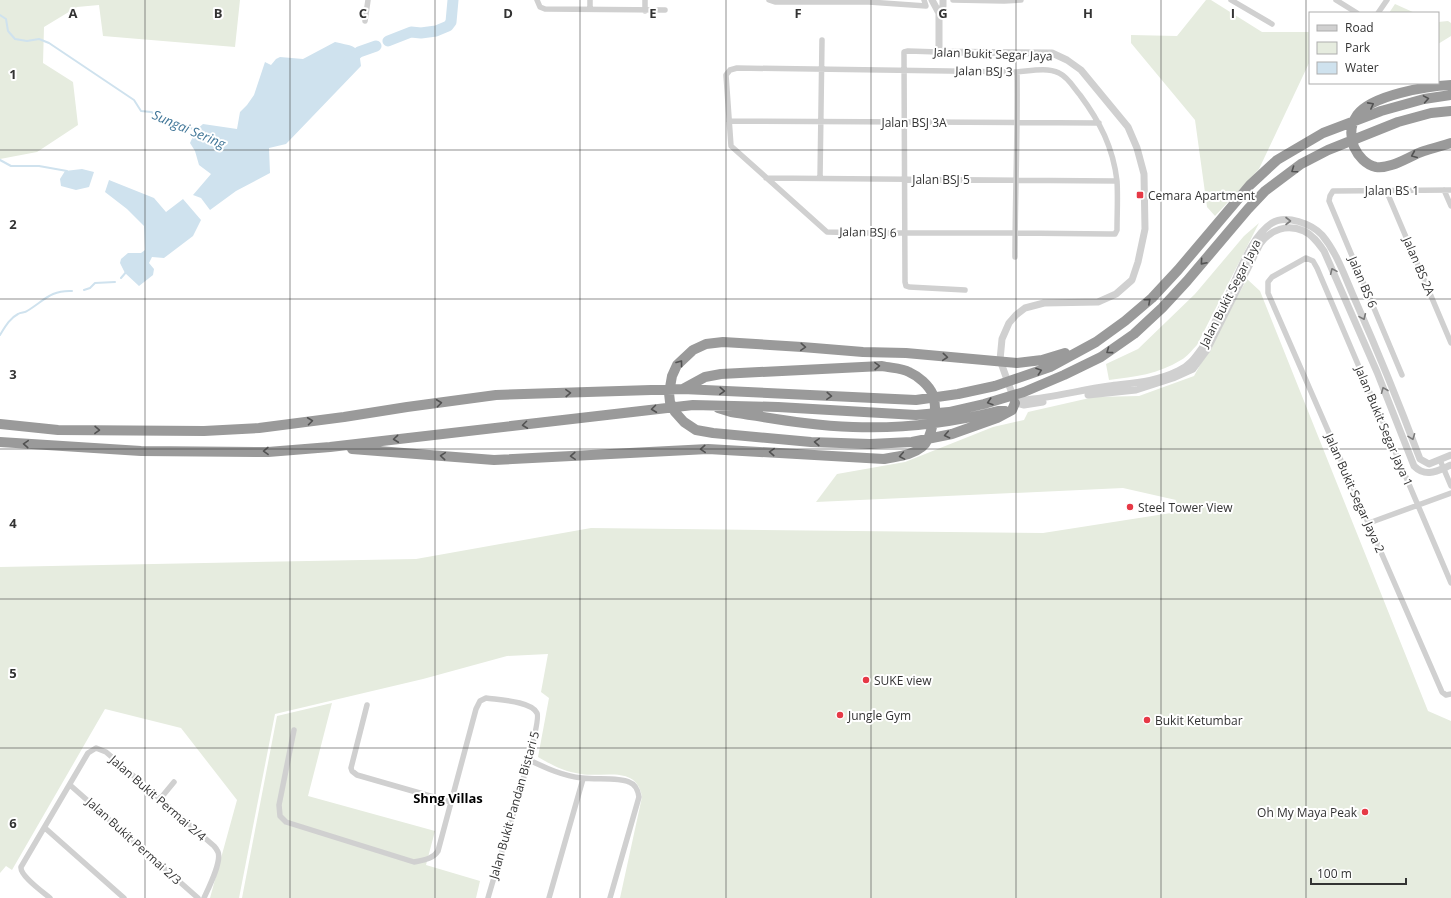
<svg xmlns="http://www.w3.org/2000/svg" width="1451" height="898" font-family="'Open Sans',sans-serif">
  <rect width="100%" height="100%" fill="#fff"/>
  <path fill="#e6ecdf" d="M0,0h240l-5,47 -132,-11 -4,-31 -22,2 -33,20 -1,36 30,19 5,43 -41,27 -37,7z
    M1206,0h5l51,32h48v29l-51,108 -44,47 -8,-9 -12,-87 -64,-77v-8l46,1z
    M1395,4l20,9h-26z
    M1448,21l3,2v13l-13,8v-22z
    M1259,223l-62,122c-5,5 -10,12 -16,15 -22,14 -47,17 -72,20l-3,-16 32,-15 57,-55 49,-58z
    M1247,279l13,12 168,420 23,10v177h-831l22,-101c-5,-32 -38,-19 -61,-23 -19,-3 -27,-8 -43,-17l11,-59 -8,-6 7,-38 -41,2 -84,23 -148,35 -36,184h-29l27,-98 -56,-72 -76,-19 -93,161 -6,-4 -6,7v-306l416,-8 175,-31 452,5 128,-20 5,-13 -53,-12 -307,14 21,-28 68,-12 88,-35 31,-7 4,-8 66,-15 45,-1 55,-20z
    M332,703l-24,93 127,35 -9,34 54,16 -4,17h-234l35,-182z"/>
  <path fill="#cfe2ee" d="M335,42c20,5 24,2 26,24l-75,78 -17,4 1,25 -34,18 -26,19 -9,-12 -8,-3 18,-21 -12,-9 -4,-14 -5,-8 6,-13 7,-6 34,5 3,-17 7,-7 7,-10 11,-33 6,3 5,-6 4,-2 23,2z
    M82,169l12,3 -5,15 -13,3 -15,-4 -1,-7 5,-8z
    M109,180l45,18 12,14 17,-13 18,21 -8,16 -29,22 -12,-1 -3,6 5,6 -1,6 -14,11 -14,-13 -5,-10 1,-4 7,-6h13l4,-3 -1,-24 -17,-17 -22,-17z"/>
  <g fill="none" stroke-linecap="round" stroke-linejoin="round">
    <path stroke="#cfe2ee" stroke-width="2" d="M0,15l6,4 2,12 7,8 12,2 12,-2 10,4 85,57 7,11 10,1 47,19
      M0,160l11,6h28l28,5
      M121,278l6,-7
      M84,290l6,-2 5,-5 20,-1
      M0,335c5,-8 10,-17 18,-21 3,-2 7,-1 9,-3 17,-10 23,-21 45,-20"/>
    <path stroke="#cfe2ee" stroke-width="11" d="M388,41l23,-9 10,1 15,-2 12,-5 3,-4 2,-22
      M349,61l10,-9 17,-6"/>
    <path stroke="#d0d0d0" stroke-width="5.5" d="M537,0l3,7 5,2 120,1
      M769,0l6,2h94l57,4 -2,-6
      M953,0l51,1 17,-1
      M1231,0l41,24
      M1336,0l21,13
      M590,9v-9
      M645,11v-11
      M1378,13l9,-13
      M365,21l3,-21
      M939,52l-31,-1 -4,1v3l1,227 1,4 3,1 56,3
      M737,68l280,4c13,-1 30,-5 42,1 9,4 15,15 21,22 20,27 33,52 37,86 1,16 0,33 0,49l-2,4h-6l-94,-1h-149l-39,-1 -96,-86 -5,-71 4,-5z
      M729,121l370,2
      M766,178l350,3
      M820,178l2,-138
      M1386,190l65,153
      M1444,190l7,16
      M1015,257c0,-62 3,-124 2,-185
      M1402,375l-73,-174 1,-5 3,-5 118,-1
      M1440,460l11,26
      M1369,523l82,-30
      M1451,583l-134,-315 -4,-7 -7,-3 -34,19 -4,5v11l174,399 4,3 5,-1
      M367,705l-16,63 1,3 5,4 94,27
      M294,730l-15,75 1,11 6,6 128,40c10,-2 19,-3 24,-11l38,-142 4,-8 6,-3c13,2 45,3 51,15 6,11 -43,162 -49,185
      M529,760c17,8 34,16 53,18 13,2 36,-1 47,4 6,2 9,8 10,15l-29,101
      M70,785l128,113
      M160,799l14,-17
      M45,828l79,70
      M50,898c-7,-6 -30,-22 -29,-31l67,-114 8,-5 10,4 108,94c2,2 3,4 4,6 4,10 -10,37 -14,46
      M549,898l34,-119"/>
    <path stroke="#d0d0d0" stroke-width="7" d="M932,0l7,13v39l113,1 15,7 14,10 47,57 9,21 7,26 1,55 -7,33 -6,18 -16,14 -18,8 -54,1 -19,5 -9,7 -7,8 -7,16 -2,21 14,39
      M939,13l4,-7v-6
      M1088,395l48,-5 37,-12 20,-9 14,-19 53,-106c11,-15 27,-20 44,-13 9,4 15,13 20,20l53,121 37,94c12,12 23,5 37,-1
      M1015,403l8,-3c29,-2 57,-10 86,-14 23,-3 47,-4 69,-15 11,-5 17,-13 24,-23 10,-19 19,-39 29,-59 10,-21 21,-53 41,-66 14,-9 40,1 50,12 16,19 24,45 34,67 23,52 44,104 64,157l9,5 22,-9
      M1016,403l8,2 19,-3"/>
    <path stroke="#9a9a9a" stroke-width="10" d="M1451,85c-24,1 -79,10 -94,30 -7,10 -7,21 -3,32 4,9 12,18 22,20 16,2 33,-11 48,-16 9,-3 18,-5 27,-8
      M1015,403l-3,7 -15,8 -45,16 -40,8 -42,2 -59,-2 -98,-9 -17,-3 -12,-8 -9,-10 -5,-10 -1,-9 3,-17 5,-11 16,-15 13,-6 17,-2 79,5 61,5 43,1 111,10 25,-3 23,-7
      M718,408l13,4c40,6 81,14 122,15 49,2 97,-4 145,-16h7
      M0,424l58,6 146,1 55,-3 85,-11 63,-10 89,-12 187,-6 233,11 42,-6 37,-8 55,-19 46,-25 29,-21 27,-23 26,-28 72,-85 27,-25 46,-27 58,-22 43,-12 27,-4
      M0,442l141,9 127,1 62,-5 363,-42 85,2 138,8 33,-3 35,-8 40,-12 40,-17 37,-18 33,-23 28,-26 25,-27 61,-72 17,-18 36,-27 27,-14 70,-28 33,-9 20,-2
      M352,449l142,11 214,-11 176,10c14,-3 27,-3 38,-12 10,-8 16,-40 11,-52 -4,-10 -15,-19 -24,-23 -7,-4 -19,-4 -27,-6l-161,8 -16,3 -22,12"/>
  </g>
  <defs><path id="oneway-chevron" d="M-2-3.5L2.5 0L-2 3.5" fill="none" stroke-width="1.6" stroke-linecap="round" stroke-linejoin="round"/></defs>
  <g stroke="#525252">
    <use href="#oneway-chevron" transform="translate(1426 99) rotate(-10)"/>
    <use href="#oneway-chevron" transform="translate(1371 105) rotate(-28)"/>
    <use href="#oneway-chevron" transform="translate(1414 155) rotate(157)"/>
    <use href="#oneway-chevron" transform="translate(1294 170) rotate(145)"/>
    <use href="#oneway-chevron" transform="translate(1203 262) rotate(131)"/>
    <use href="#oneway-chevron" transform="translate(1148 301) rotate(-42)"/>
    <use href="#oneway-chevron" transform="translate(803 347) rotate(4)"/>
    <use href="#oneway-chevron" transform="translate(1109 351) rotate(144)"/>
    <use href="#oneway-chevron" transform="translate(945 357) rotate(5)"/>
    <use href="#oneway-chevron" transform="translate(680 363) rotate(-53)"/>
    <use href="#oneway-chevron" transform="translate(877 366) rotate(-1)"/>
    <use href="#oneway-chevron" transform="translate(1039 371) rotate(-19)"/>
    <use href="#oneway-chevron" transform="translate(722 391) rotate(3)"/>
    <use href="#oneway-chevron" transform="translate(568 393) rotate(-2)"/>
    <use href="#oneway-chevron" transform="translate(829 396) rotate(3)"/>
    <use href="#oneway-chevron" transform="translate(990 402) rotate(163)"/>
    <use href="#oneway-chevron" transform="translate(439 403) rotate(-7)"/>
    <use href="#oneway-chevron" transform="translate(654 409) rotate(173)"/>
    <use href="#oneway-chevron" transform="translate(310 421) rotate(-7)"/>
    <use href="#oneway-chevron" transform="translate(525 425) rotate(173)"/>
    <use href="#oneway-chevron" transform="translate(97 430) rotate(1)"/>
    <use href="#oneway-chevron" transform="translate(947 435) rotate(168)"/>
    <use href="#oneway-chevron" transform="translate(396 439) rotate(174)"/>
    <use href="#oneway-chevron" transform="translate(817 442) rotate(-177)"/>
    <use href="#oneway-chevron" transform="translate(26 444) rotate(-176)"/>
    <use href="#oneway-chevron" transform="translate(703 449) rotate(177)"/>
    <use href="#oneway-chevron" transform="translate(266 451) rotate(179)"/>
    <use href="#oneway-chevron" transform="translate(772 452) rotate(-177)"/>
    <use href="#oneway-chevron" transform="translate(443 456) rotate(-175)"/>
    <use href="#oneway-chevron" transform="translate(573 456) rotate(177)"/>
    <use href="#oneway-chevron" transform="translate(902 456) rotate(170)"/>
  </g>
  <g stroke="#7a7a7a">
    <use href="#oneway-chevron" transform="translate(1288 221)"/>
    <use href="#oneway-chevron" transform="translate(1333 271) rotate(-114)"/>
    <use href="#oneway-chevron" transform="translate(1363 317) rotate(66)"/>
    <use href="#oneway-chevron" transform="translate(1384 390) rotate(-112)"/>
    <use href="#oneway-chevron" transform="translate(1412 437) rotate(69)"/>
  </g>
  <path fill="none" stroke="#333" stroke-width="1" stroke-opacity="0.55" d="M145,0v898M290,0v898M435,0v898M580,0v898M726,0v898M871,0v898M1016,0v898M1161,0v898M1306,0v898M0,150h1451M0,299h1451M0,449h1451M0,599h1451M0,748h1451"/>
  <g fill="#e63946" stroke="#fff" stroke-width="1.5">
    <rect x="1136" y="191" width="8" height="8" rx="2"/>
    <circle cx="1130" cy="507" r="4"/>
    <circle cx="866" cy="680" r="4"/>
    <circle cx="840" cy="715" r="4"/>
    <circle cx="1147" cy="720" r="4"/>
    <circle cx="1365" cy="812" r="4"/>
  </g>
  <g text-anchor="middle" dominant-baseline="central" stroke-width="4" stroke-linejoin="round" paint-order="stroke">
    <g font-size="12" fill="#333" stroke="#fff">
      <text transform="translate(993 54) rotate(2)">Jalan Bukit Segar Jaya</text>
      <text transform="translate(984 71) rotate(1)">Jalan BSJ 3</text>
      <text x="914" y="122">Jalan BSJ 3A</text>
      <text x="941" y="179">Jalan BSJ 5</text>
      <text x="1392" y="190">Jalan BS 1</text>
      <text transform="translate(868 232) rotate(1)">Jalan BSJ 6</text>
      <text transform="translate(1419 266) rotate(67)">Jalan BS 2A</text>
      <text transform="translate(1363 282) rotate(67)">Jalan BS 6</text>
      <text transform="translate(1230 293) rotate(-63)">Jalan Bukit Segar Jaya</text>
      <text transform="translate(1384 426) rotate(67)">Jalan Bukit Segar Jaya 1</text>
      <text transform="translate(1355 493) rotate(66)">Jalan Bukit Segar Jaya 2</text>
      <text transform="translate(158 798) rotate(41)">Jalan Bukit Permai 2/4</text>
      <text transform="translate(514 805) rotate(-74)">Jalan Bukit Pandan Bistari 5</text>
      <text transform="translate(134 841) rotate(42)">Jalan Bukit Permai 2/3</text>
    </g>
    <g font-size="12" fill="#333" stroke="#fff" text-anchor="start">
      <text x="1148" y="195">Cemara Apartment</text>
      <text x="1138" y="507">Steel Tower View</text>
      <text x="874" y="680">SUKE view</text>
      <text x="848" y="715">Jungle Gym</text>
      <text x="1155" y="720">Bukit Ketumbar</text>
      <text x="1357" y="812" text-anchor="end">Oh My Maya Peak</text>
    </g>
    <g font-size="13" font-style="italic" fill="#3f7597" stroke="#fff">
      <text transform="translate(189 129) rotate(23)">Sungai Sering</text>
    </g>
    <g font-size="13" font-weight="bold" fill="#000" stroke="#fff">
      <text x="448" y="798">Shng Villas</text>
    </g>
  </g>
  <g font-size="13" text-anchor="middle" font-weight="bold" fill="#333" stroke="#fff" stroke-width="4" stroke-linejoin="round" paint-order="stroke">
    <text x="73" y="18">A</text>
    <text x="218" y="18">B</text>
    <text x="363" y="18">C</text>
    <text x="508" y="18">D</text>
    <text x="653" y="18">E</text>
    <text x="798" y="18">F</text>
    <text x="943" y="18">G</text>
    <text x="1088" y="18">H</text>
    <text x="1233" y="18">I</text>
    <text x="13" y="79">1</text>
    <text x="13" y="229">2</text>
    <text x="13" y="379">3</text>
    <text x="13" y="528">4</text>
    <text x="13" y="678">5</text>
    <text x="13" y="828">6</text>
  </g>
  <rect x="1309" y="12" width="130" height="72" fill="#ffffff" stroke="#adadad"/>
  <rect x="1317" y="25" width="20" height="6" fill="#d0d0d0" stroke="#adadad"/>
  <text x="1345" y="32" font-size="12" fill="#333333">Road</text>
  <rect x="1317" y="42" width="20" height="12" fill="#e6ecdf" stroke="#adadad"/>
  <text x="1345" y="52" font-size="12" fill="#333333">Park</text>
  <rect x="1317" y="62" width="20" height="12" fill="#cfe2ee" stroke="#adadad"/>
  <text x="1345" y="72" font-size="12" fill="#333333">Water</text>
  <path d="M1311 878v6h95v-6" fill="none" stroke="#333333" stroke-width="2"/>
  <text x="1317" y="878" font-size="12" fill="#333333" stroke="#ffffff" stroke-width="3" paint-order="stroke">100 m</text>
</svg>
